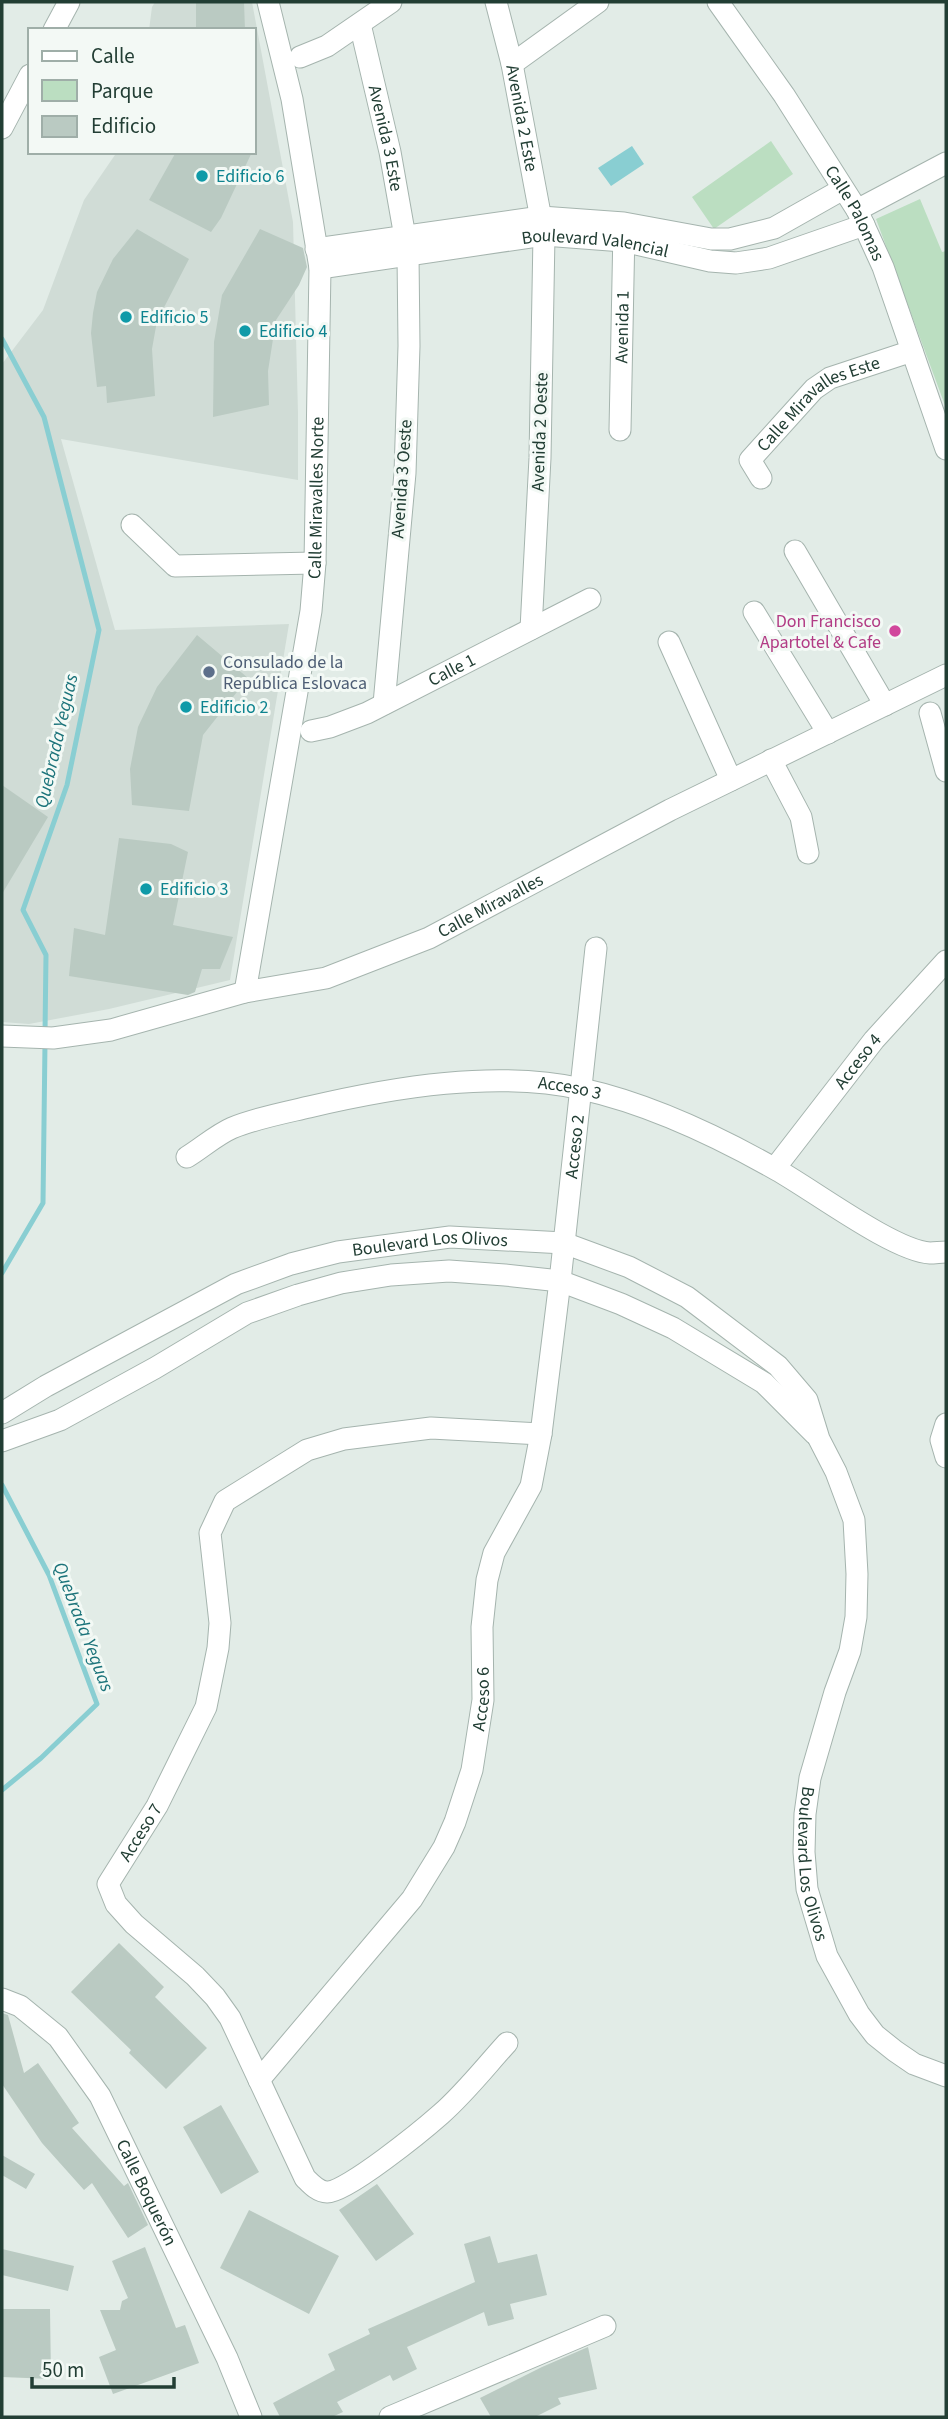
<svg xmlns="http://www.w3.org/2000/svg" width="948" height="2419" font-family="'Source Sans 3',sans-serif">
  <rect width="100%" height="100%" fill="#e2ece7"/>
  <path fill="#d0dcd6" d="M155,2h97l41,220 5,191v67l-237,-41 54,191 174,-6 -59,356 -121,29 -80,15 -27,-2v-658l41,-54 41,-110 33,-48h137v-122h-105l3,-23z"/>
  <path fill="#bbdec1" d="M771,141l22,33 -79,55 -22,-32z
    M920,199l22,53 4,-1v157l-70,-189z"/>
  <path fill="#89ced2" d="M632,146l12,18 -33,22 -13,-18z"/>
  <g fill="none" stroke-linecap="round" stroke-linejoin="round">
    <path stroke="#89ced2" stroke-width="5" d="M2,339l42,78 55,213 -32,155 -44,125 23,45 -1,78
      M2,1273l41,-70 2,-160
      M2,1485l47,90 48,129 -56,54 -39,32"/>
  </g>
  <path fill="#bacac2" d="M196,2h48l1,28h-49z
    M176,152h76l-31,66 -10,14 -62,-32z
    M137,229l52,30 -32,62 -5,28 3,47 -48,7 -1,-17 -9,1 -6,-54 2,-20 4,-21 16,-33z
    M260,229l43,19 4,19 -8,18 -23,35 -8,51 1,34 -56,12 1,-75 8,-47z
    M197,635l51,43 -45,57 -14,76 -57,-6 -2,-36 8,-42 19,-40z
    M2,785l46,32 -46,77z
    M119,838l52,6 17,8 -15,73 60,12 -13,32h-18l-7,23 -7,3 -119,-19 5,-48 31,7z
    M119,1943l45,44 -9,10 52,51 -41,41 -37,-36 2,-3 -60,-58z
    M2,2013l6,2 16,58 14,-10 41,60 -7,5 52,58 4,-3 20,42 -20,13 -36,-55 -8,7 -42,-47 -40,-59z
    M221,2105l38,67 -38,22 -38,-67z
    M2,2155l33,19 -9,15 -24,-14z
    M377,2184l37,50 -38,27 -37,-51z
    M249,2210l90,46 -30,58 -89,-46z
    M490,2236l8,27 39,-9 10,41 -37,9 4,15 -26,7 -4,-14 -77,35 10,22 -24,12 -3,-6 -53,27 6,10 -11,5h-52l-7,-14 62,-33 -7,-16 42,-20 -2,-5 107,-47 -11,-38z
    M145,2247l31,81 9,-3 14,38 -86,31 -14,-37 17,-7 -16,-40h20l2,-9 6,-3 -16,-37z
    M2,2249l72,17 -6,25 -66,-16z
    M2,2309h48l1,70 -49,-2z
    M588,2347l9,42 -39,9 3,6 -26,13h-44l-11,-19 62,-31z"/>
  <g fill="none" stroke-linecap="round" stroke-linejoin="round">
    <g stroke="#a5b4ae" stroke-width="23">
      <g id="minor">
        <path id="s1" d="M496,2l16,62 32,171 -4,223 -9,171"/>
        <path id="s2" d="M718,2l66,93 73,115 26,57 63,182"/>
        <path id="s3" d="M360,24l30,128 18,102 1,92 -4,127 -21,231"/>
        <path d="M54,30l15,-28"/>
        <path d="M300,57l27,-11 64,-44"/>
        <path d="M512,64l86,-62"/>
        <path d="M2,128l28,-53"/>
        <path d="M857,210l89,-47"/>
        <path d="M316,249l225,-32 83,6 87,16h19l44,-11 69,-39"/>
        <path id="s4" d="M320,268l224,-33 79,6 87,20 26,2 33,-5 95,-33"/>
        <path id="s5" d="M620,430l4,-201"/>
        <path id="s6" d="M761,478l-11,-18 64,-71 16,-11 82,-27"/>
        <path d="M132,525l43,41 140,-3"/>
        <path d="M795,551l90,154"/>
        <path d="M754,612l74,121"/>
        <path d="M669,642l62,138"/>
        <path d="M930,713l16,58"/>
        <path id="s7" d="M311,731l19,-4 37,-14 223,-114"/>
        <path d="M771,760l30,57 7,36"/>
        <path id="s8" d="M245,992l66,-381 4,-48 5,-295 -28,-169 -24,-97"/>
        <path id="s9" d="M2,1036l51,2 58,-8 134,-38 81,-14 103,-40 241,-128 276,-135"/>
        <path id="s10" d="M187,1157c15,-9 29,-22 45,-29 24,-10 51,-15 77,-21 85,-20 187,-37 273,-18 68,15 135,47 195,81 36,20 117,81 153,83 5,0 11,-1 16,-1"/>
        <path id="s11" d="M775,1168l99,-128 72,-79"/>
        <path id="s12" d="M2,1413l44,-27 190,-102 55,-20 47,-12 112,-15 114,6 65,24 58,30 91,69 29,34 12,39 17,33 18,48 3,54 -1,43 -6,34 -15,41 -25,86 -5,36 -1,38 3,37 20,67 32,58 16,21 20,16 19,13 32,12"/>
        <path d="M946,1424l-5,16 5,17"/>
        <path d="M2,1441l58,-21 95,-52 92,-55 51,-18 43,-12 50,-8 58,-4 56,4 55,6 61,23 52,24 91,55 51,51"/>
        <path id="s13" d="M2,1999l18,7 38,31 42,59 127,262 24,59"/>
        <path id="s14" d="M507,2043c-21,23 -42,50 -66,71 -17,15 -95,79 -114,78 -9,0 -16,-8 -22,-14l-75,-160 -15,-21 -20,-21 -61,-52 -18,-20 -8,-20 49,-78 49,-99 12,-59 2,-25 -10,-90 15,-32 82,-51 37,-11 87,-11 110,6"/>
        <path id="s15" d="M259,2080l153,-181 32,-52 11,-25 17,-52 11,-70 -1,-73 5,-47 7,-27 37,-67 10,-52 19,-153 36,-333"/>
        <path d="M390,2417l215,-91"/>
      </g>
    </g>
    <use href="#minor" stroke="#fff" stroke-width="21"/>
  </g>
  <g fill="#0f9aa8" stroke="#f3f9f5" stroke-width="2.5">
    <circle cx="202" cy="176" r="7"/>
    <circle cx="126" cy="317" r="7"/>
    <circle cx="245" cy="331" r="7"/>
    <circle cx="186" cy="707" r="7"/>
    <circle cx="146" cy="889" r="7"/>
  </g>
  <circle fill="#d1479c" stroke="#f3f9f5" stroke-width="2.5" cx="895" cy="631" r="7"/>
  <circle fill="#5c6f8a" stroke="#f3f9f5" stroke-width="2.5" cx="209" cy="672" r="7"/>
  <g text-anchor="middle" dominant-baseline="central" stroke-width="6" stroke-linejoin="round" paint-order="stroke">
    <g font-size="18" fill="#223e34" stroke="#f3f9f5">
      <text stroke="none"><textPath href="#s1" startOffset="119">Avenida 2 Este</textPath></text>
      <text stroke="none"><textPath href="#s3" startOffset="117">Avenida 3 Este</textPath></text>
      <text stroke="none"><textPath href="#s2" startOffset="252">Calle Palomas</textPath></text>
      <text stroke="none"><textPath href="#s4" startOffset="278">Boulevard Valencial</textPath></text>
      <text stroke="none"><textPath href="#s5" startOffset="103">Avenida 1</textPath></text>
      <text stroke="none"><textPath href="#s6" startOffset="112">Calle Miravalles Este</textPath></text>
      <text transform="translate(540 432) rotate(-88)">Avenida 2 Oeste</text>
      <text transform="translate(402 479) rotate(-86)">Avenida 3 Oeste</text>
      <text stroke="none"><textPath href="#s8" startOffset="500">Calle Miravalles Norte</textPath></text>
      <text stroke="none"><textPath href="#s7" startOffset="154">Calle 1</textPath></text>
      <text stroke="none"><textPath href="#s9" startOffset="511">Calle Miravalles</textPath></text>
      <text stroke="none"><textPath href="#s11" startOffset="135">Acceso 4</textPath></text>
      <text stroke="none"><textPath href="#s10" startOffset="397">Acceso 3</textPath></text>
      <text stroke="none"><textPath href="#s15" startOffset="1018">Acceso 2</textPath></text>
      <text stroke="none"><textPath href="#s12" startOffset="467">Boulevard Los Olivos</textPath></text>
      <text stroke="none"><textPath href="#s15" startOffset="452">Acceso 6</textPath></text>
      <text stroke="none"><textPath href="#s14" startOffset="684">Acceso 7</textPath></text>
      <text stroke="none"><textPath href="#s12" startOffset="1376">Boulevard Los Olivos</textPath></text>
      <text stroke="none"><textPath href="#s13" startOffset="248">Calle Boquerón</textPath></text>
    </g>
    <g font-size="18" fill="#0d838f" stroke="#f3f9f5" text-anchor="start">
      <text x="216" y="176">Edificio 6</text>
      <text x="140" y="317">Edificio 5</text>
      <text x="259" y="331">Edificio 4</text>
      <text x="200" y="707">Edificio 2</text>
      <text x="160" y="889">Edificio 3</text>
    </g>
    <g font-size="18" fill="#b23c85" stroke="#f3f9f5" text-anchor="end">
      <text x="881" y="621">Don Francisco<tspan x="881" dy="21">Apartotel &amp; Cafe</tspan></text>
    </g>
    <g font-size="18" fill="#4e5e75" stroke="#f3f9f5" text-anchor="start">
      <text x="223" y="662">Consulado de la<tspan x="223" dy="21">República Eslovaca</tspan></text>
    </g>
    <g font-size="19" font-style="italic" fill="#1b737a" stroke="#f3f9f5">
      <text transform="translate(57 741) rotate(-77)">Quebrada Yeguas</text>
      <text transform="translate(83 1627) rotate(69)">Quebrada Yeguas</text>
    </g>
  </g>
  <rect width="948" height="2419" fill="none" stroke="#223e34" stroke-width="7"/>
  <rect x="28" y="28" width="228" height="126" fill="#f3f9f5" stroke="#9faea8" stroke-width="2"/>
  <rect x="42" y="51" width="35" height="10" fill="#ffffff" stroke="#9faea8" stroke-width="2"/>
  <text x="91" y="63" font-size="21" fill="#223e34">Calle</text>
  <rect x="42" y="80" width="35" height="21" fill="#bbdec1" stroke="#9faea8" stroke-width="2"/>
  <text x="91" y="98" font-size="21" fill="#223e34">Parque</text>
  <rect x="42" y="116" width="35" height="21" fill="#bacac2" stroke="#9faea8" stroke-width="2"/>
  <text x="91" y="133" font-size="21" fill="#223e34">Edificio</text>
  <path d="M32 2377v10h142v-10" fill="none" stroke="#223e34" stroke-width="3.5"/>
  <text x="42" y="2377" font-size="21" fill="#223e34" stroke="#f3f9f5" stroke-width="5" paint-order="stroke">50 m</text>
</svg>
